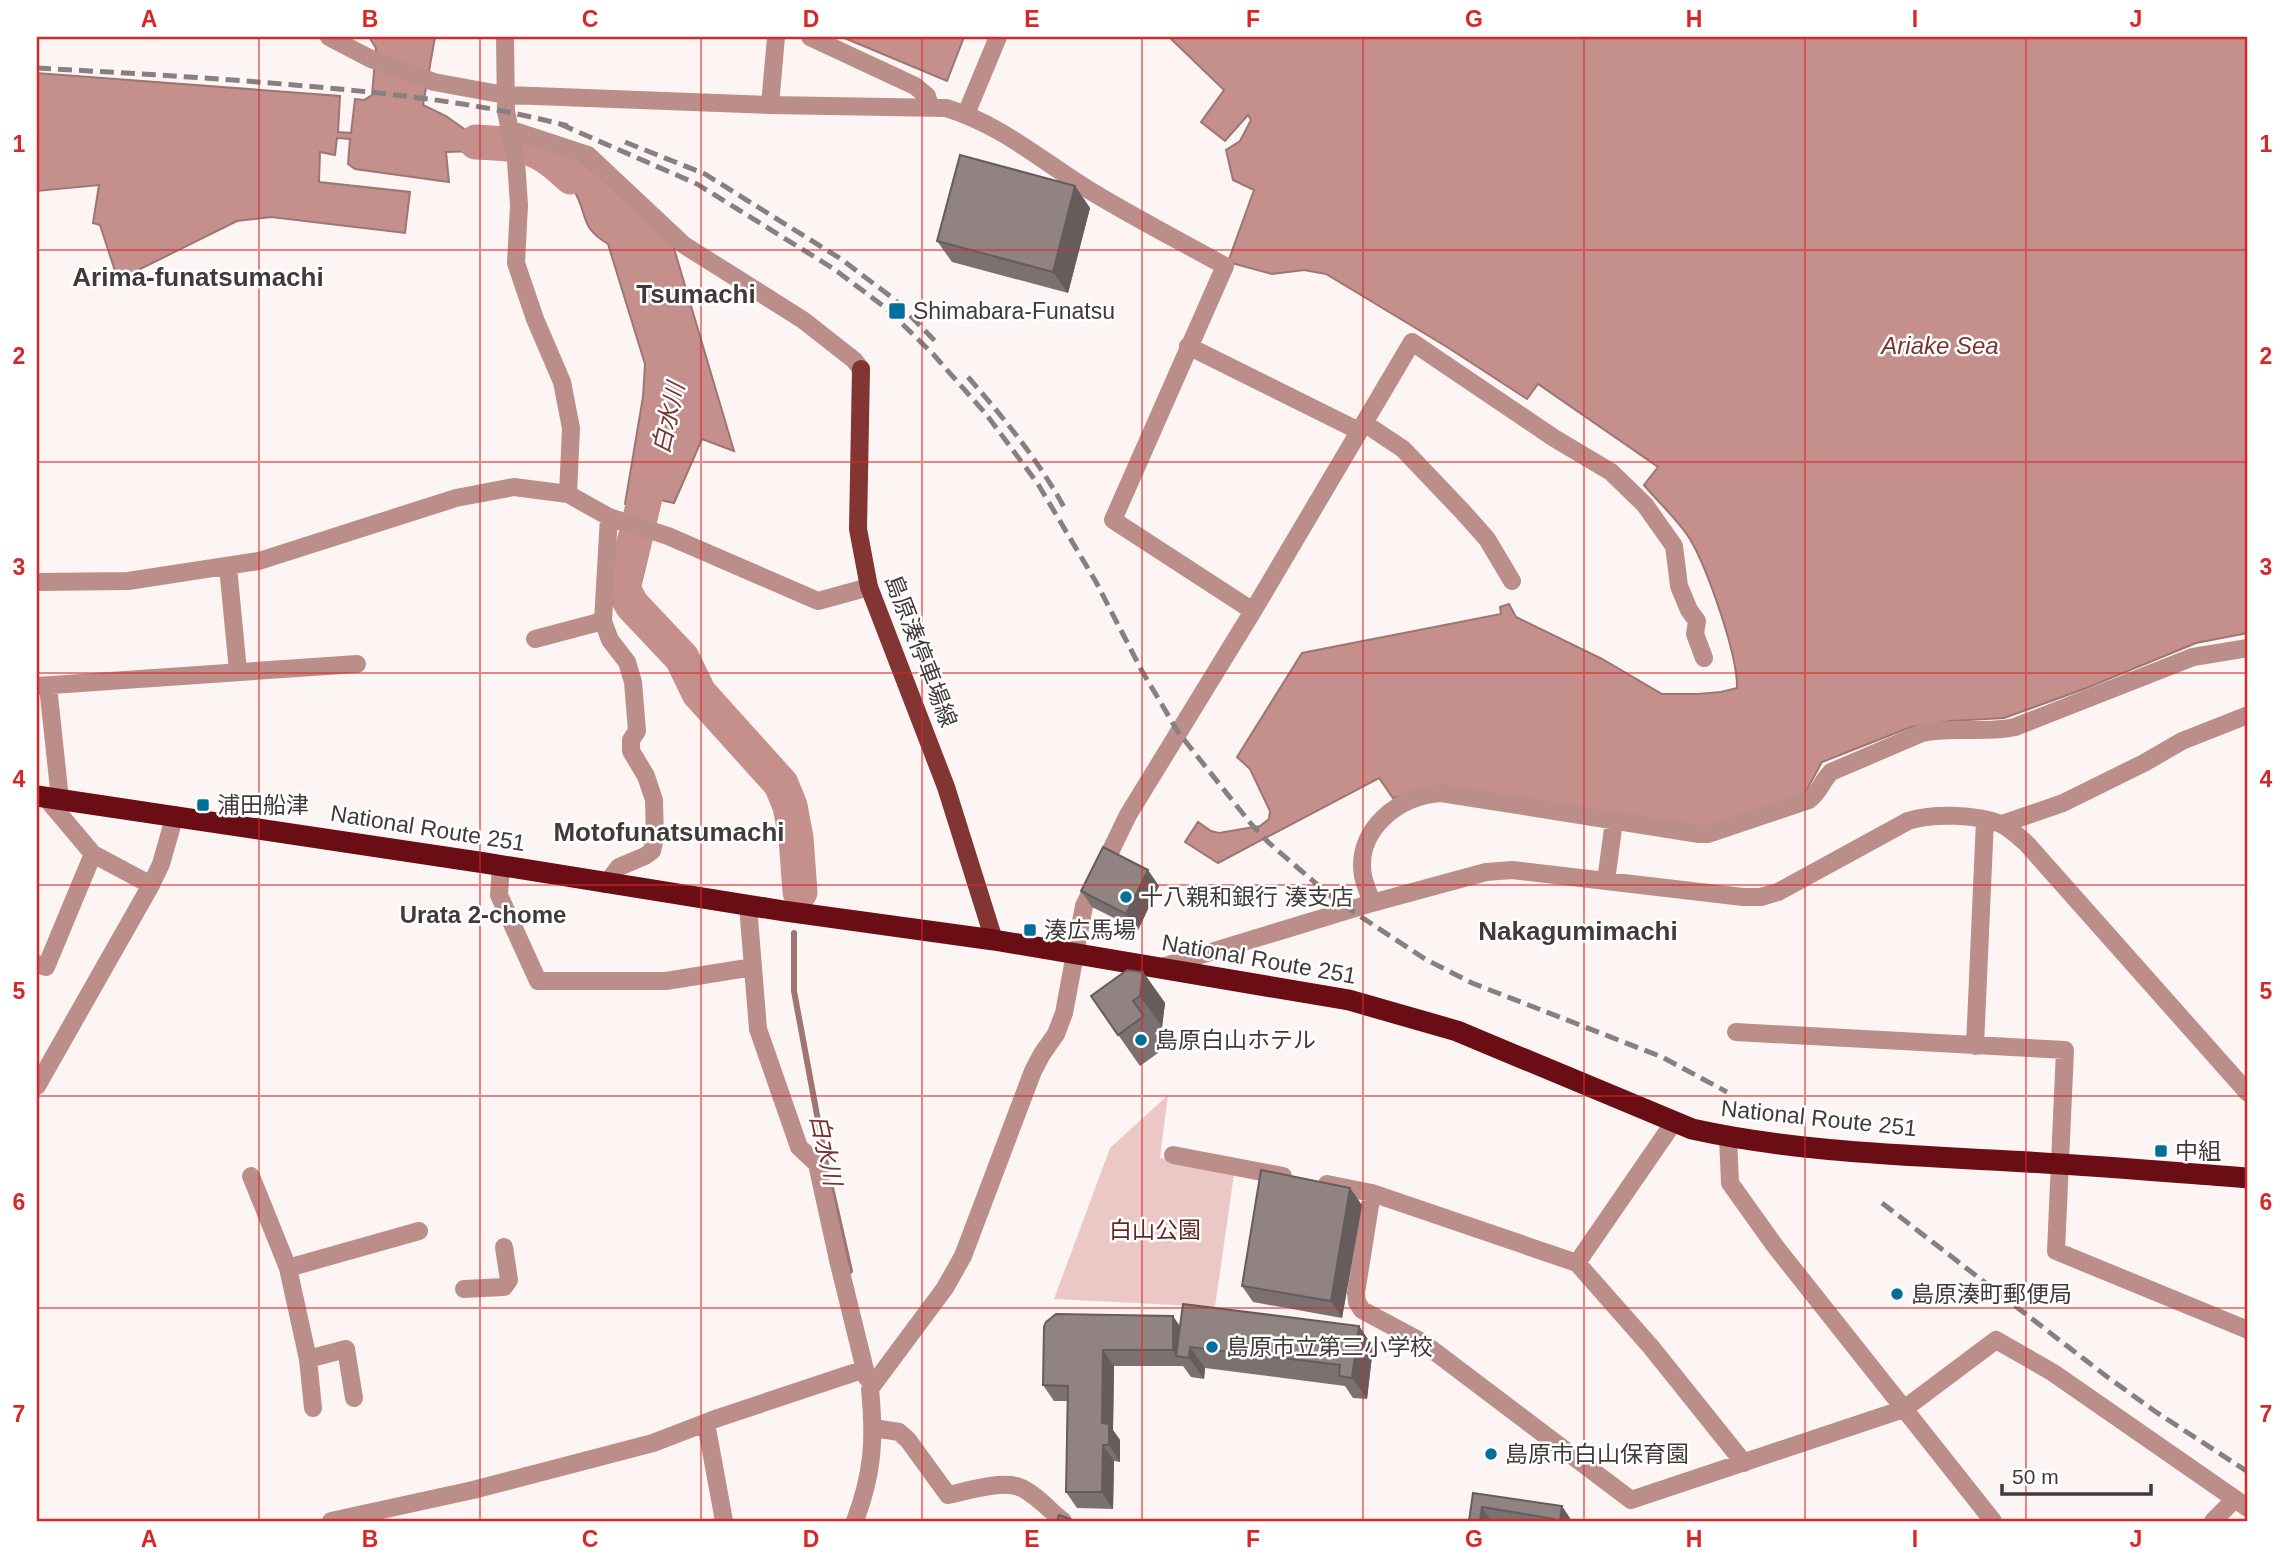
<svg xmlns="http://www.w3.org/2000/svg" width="2285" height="1558" font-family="Arial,'Noto Sans JP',sans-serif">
  <rect width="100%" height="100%" fill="#fdf5f4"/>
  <path fill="#ebc8c5" d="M1168,1095l-8,63 74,16 -19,133 -161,-8 56,-151z"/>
  <path fill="#c5908c" stroke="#9d7673" stroke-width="2" d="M369,37h66l-12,68 23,11 31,22 28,-1 3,13 -62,2 3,30 -94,-13 -7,-5 2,-25 -13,-1 -2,17 -15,-3 -1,30 91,10 -5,41 -134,-16 -34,4 -119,59 -18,-55 -7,-2 6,-38 -62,6v-118l303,23 -2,36 13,1 4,-34 9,1 8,-5 4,-47z
    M842,37h122l-17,44z
    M1169,37h1079v596l-52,10 -112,46 -80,29 -53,3 -40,6 -89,35 -17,31 -102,38 -262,-45 -48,12 -14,-20 -161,85 -33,-21 13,-20 13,9 8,2 41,-7 9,-7 1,-8 -20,-42 -13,-12 65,-104 199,-39 -1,-7 9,-3 7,13 86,42 60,35h36l23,-2 16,-4c1,-33 -30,-120 -47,-149 -12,-19 -31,-36 -46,-54l14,-18 -120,-83 -11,15 -80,-52 -121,-73 -22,-4 -32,4 -44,-12 26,-72 -21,-10 -7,-30 14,-9 11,-21 -3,-5 -23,26 -24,-19 23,-32z
    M537,144l35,12 14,8 87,81 61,206 -32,-12 -28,64 -18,-4 -4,16 -6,-1 -1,6 -17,-4 2,-11 -5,-1 18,-107 2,-33 -37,-120c-30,-18 -19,-30 -35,-55 -9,-15 -28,-27 -42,-38z"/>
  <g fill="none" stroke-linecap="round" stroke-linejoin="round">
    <path stroke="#9d7673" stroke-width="6" d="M794,933v58l33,178
      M830,1183l20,88"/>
    <path stroke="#c5908c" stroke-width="35" d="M476,142c47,3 60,1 95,35
      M647,489l-24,100 9,16 50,53 17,35 82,91 9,22 6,32 4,54"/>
    <path stroke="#bc8e8a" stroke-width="18" d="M329,37l42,22 63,23 71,13 265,10 176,3c54,16 96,53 143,82 44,27 91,51 136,76l-112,254 140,91
      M505,37l1,74 10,50 3,44 -3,58 19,56 27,63 9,46 -3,66
      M810,37l105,49 12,10 3,10
      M770,105l6,-68
      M966,114l32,-77
      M509,129l79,26 96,90 119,75 51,40 7,9
      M1188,346l171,85
      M1364,423l39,26 60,63 24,27 25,42
      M228,567l10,104
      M37,582l91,-1 131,-20 197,-63 58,-11 54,7 41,23 59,19 150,65 51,-14
      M535,639l68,-18
      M37,686l320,-22
      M48,686l12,113
      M45,797l48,57 58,31
      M2002,824l61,-21 81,-40 38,-22 66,-26
      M501,866l-2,29 39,86h128l87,-14
      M1606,881l8,-60
      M606,884l13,-17 26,-11 7,-5 3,-13 -1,-38 -8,-24 -15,-25v-11l6,-9 -4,-49 -6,-20 -17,-22 -7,-19 6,-104
      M1372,903c-3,-9 -7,-18 -9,-27 -8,-46 36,-81 78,-83l258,41h9l101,-34c10,-7 13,-19 22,-28l91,-39c30,-7 63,1 93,-6l178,-70 55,-9
      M748,906l10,123 41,118 18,17 21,96 29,118
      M37,964l9,3 47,-113
      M1158,968l214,-65 114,-31 26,-2 231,27h18l17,-5 130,-71c24,-8 68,-7 93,3 9,4 18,13 26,20l221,249
      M1736,1032l329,18 -9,201 192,79
      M1975,1046l10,-226
      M37,1086l114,-201 10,-21 14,-49
      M1728,1137l2,46 45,63 218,275
      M1173,1155l110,21
      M251,1176l37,92 20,91 38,-10 8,49
      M1327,1184l45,9 205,70 74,84 93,116
      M1372,1193l-16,100 1,9 5,8 60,32 209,158 273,-91 92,-69 56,32 196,136
      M1577,1263l97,-141
      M288,1268l131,-37
      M464,1289l40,-2 5,-7 -5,-33
      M308,1359l5,49
      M706,1423l18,98
      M874,1428l25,4 9,8 40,55c19,-4 54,-15 71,-8 16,6 31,24 44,34
      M331,1521l142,-31 180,-47 65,-25 147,-49
      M855,1521c18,-48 20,-81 15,-132l75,-101 18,-32 70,-185 9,-17 14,-20 8,-21 20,-107 44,-91 125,-204 159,-269 142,96 57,34 34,33 29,41 5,40 10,24 8,11 -2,13 9,24
      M2213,1521l22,-22"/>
    <path stroke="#823533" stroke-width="18" d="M861,369l-3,160 11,58 77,200 48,153"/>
    <path stroke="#6a0d14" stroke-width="21" d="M37,796l448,67 299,48 210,29 355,60 108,31 235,98c104,23 211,26 317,32 80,4 160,11 239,17"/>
    <path stroke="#878080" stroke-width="5" stroke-dasharray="14 7" stroke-linecap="butt" d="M37,68c90,5 180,10 269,18 89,8 176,17 262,40
      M560,124l137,60 137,85 52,39 47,46 53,60 52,70 58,98 46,89 36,61 74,93 17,18 65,56 91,60 47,24 190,74 65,35
      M625,142l80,32 136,85 53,40 41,42
      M968,377c36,41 71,84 97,132
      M1882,1203l224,173 50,36 92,60"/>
  </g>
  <path fill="#7c7170" d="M1075,186l15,22 -22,85 -116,-31 -15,-21z
    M1159,886l-21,44 -46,-23 -11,-16z
    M1143,972l22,31 -3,24 -7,6 10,15 -25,18 -49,-70z
    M1362,1205l-20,113 -89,-16 -11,-16z
    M1180,1326h179l14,21 -6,52 -14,-1 -8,-12 -140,-18 -1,11 -13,-2 -8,-11h-69l-1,64 7,10v22l-6,-1 -1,48 -36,-1 -11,-16 1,-91h-13l-11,-16 1,-58z
    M1473,1493l99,28h-103z"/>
  <path fill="#655c5b" d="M1075,186l15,22 -22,85 -15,-21z
    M1148,870l11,16 -21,44 -12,-16z
    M1143,972l22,31 -3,24 -22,-31z
    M1350,1188l12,17 -20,113 -11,-17z
    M1173,1316l11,16 -7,24 -4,-6z
    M1359,1326l14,21 -6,52 -15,-21z
    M1190,1347l15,21 -1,11 -15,-21z
    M1103,1350l11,16 -1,64 7,10v22l-11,-17 -7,-22z
    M1103,1445l11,16 -1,48 -11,-17z
    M1562,1506l10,15h-12z
    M1482,1507l9,14h-11z"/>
  <path fill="#908382" stroke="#655c5b" stroke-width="2" d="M960,155l115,31 -22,86 -116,-31z
    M1103,847l45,23 -22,44 -45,-23z
    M1127,970l16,2 -3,24 -7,5 11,15 -26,19 -27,-39z
    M1261,1170l89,18 -19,113 -89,-15z
    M1183,1304l176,22 -7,52 -13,-2 1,-11 -150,-18 -1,11 -13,-2z
    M1056,1314l117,2v34h-70l-1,73 7,1v21h-6l-1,47h-36l2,-106 -25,-1 1,-58 2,-5z
    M1473,1493l89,13 -2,15h-6v-2l-72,-12 -2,14h-11z
    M1059,1515l16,6h-18z"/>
  <path fill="none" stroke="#d62828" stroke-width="2" stroke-opacity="0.55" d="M259,37v1484M480,37v1484M701,37v1484M922,37v1484M1142,37v1484M1363,37v1484M1584,37v1484M1805,37v1484M2026,37v1484M37,250h2211M37,462h2211M37,673h2211M37,885h2211M37,1096h2211M37,1308h2211"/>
  <g fill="#00709b" stroke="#fff" stroke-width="2.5">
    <rect x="888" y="302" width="18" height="18" rx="3.5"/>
    <rect x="196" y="798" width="14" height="14" rx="3.5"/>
    <circle cx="1126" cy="897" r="7"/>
    <rect x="1023" y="923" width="14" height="14" rx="3.5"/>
    <circle cx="1141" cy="1040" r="7"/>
    <rect x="2154" y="1144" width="14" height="14" rx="3.5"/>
    <circle cx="1897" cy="1294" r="7"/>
    <circle cx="1212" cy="1347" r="7"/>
    <circle cx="1491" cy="1454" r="7"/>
  </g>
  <g text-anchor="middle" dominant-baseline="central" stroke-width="5" stroke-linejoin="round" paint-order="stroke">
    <g font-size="23" fill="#403a3a" stroke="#fff" text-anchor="start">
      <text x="913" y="311">Shimabara-Funatsu</text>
      <text x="217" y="805">浦田船津</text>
      <text x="1140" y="897">十八親和銀行 湊支店</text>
      <text x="1044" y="930">湊広馬場</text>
      <text x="1155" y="1040">島原白山ホテル</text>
      <text x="2175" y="1151">中組</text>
      <text x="1911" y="1294">島原湊町郵便局</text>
      <text x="1226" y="1347">島原市立第三小学校</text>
      <text x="1505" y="1454">島原市白山保育園</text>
    </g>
    <g font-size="23" fill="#403a3a" stroke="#fff">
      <text transform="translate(921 651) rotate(69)">島原湊停車場線</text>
      <text transform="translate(428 828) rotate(9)">National Route 251</text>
      <text transform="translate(1259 959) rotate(10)">National Route 251</text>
      <text transform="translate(1819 1118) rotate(6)">National Route 251</text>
    </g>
    <g font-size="23" fill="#672524" stroke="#fff">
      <text x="1155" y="1230">白山公園</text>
    </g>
    <g font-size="24" font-style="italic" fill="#773331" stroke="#fff">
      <text x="1940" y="345">Ariake Sea</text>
      <text transform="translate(668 418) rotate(-77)">白水川</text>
      <text transform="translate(826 1150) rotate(78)">白水川</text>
    </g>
    <g font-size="24" font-weight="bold" fill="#403a3a" stroke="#fff">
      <text x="483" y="914">Urata 2-chome</text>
    </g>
    <g font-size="26" font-weight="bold" fill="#403a3a" stroke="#fff">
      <text x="198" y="277">Arima-funatsumachi</text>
      <text x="696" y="294">Tsumachi</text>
      <text x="669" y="832">Motofunatsumachi</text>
      <text x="1578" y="931">Nakagumimachi</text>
    </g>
  </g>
  <rect width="2285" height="1558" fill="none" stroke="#ffffff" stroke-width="77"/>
  <path d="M2002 1484v10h149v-10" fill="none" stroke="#403a3a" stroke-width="3.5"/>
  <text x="2012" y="1484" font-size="21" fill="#403a3a" stroke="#ffffff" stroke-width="5" paint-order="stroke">50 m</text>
  <rect x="38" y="38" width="2208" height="1482" fill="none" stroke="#d62828" stroke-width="2.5"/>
  <g font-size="23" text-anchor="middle" font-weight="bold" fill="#d62828">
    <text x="149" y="27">A</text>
    <text x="370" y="27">B</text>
    <text x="590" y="27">C</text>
    <text x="811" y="27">D</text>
    <text x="1032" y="27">E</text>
    <text x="1253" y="27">F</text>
    <text x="1474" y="27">G</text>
    <text x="1694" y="27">H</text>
    <text x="1915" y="27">I</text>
    <text x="2136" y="27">J</text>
    <text x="19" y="152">1</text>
    <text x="2266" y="152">1</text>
    <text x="19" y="364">2</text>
    <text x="2266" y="364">2</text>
    <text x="19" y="575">3</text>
    <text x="2266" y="575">3</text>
    <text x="19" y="787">4</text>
    <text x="2266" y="787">4</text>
    <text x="19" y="999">5</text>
    <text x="2266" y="999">5</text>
    <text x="19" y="1210">6</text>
    <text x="2266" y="1210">6</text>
    <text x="19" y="1422">7</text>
    <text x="2266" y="1422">7</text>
    <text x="149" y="1547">A</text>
    <text x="370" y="1547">B</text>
    <text x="590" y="1547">C</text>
    <text x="811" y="1547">D</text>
    <text x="1032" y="1547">E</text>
    <text x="1253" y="1547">F</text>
    <text x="1474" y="1547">G</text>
    <text x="1694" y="1547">H</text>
    <text x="1915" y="1547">I</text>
    <text x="2136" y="1547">J</text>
  </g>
</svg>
